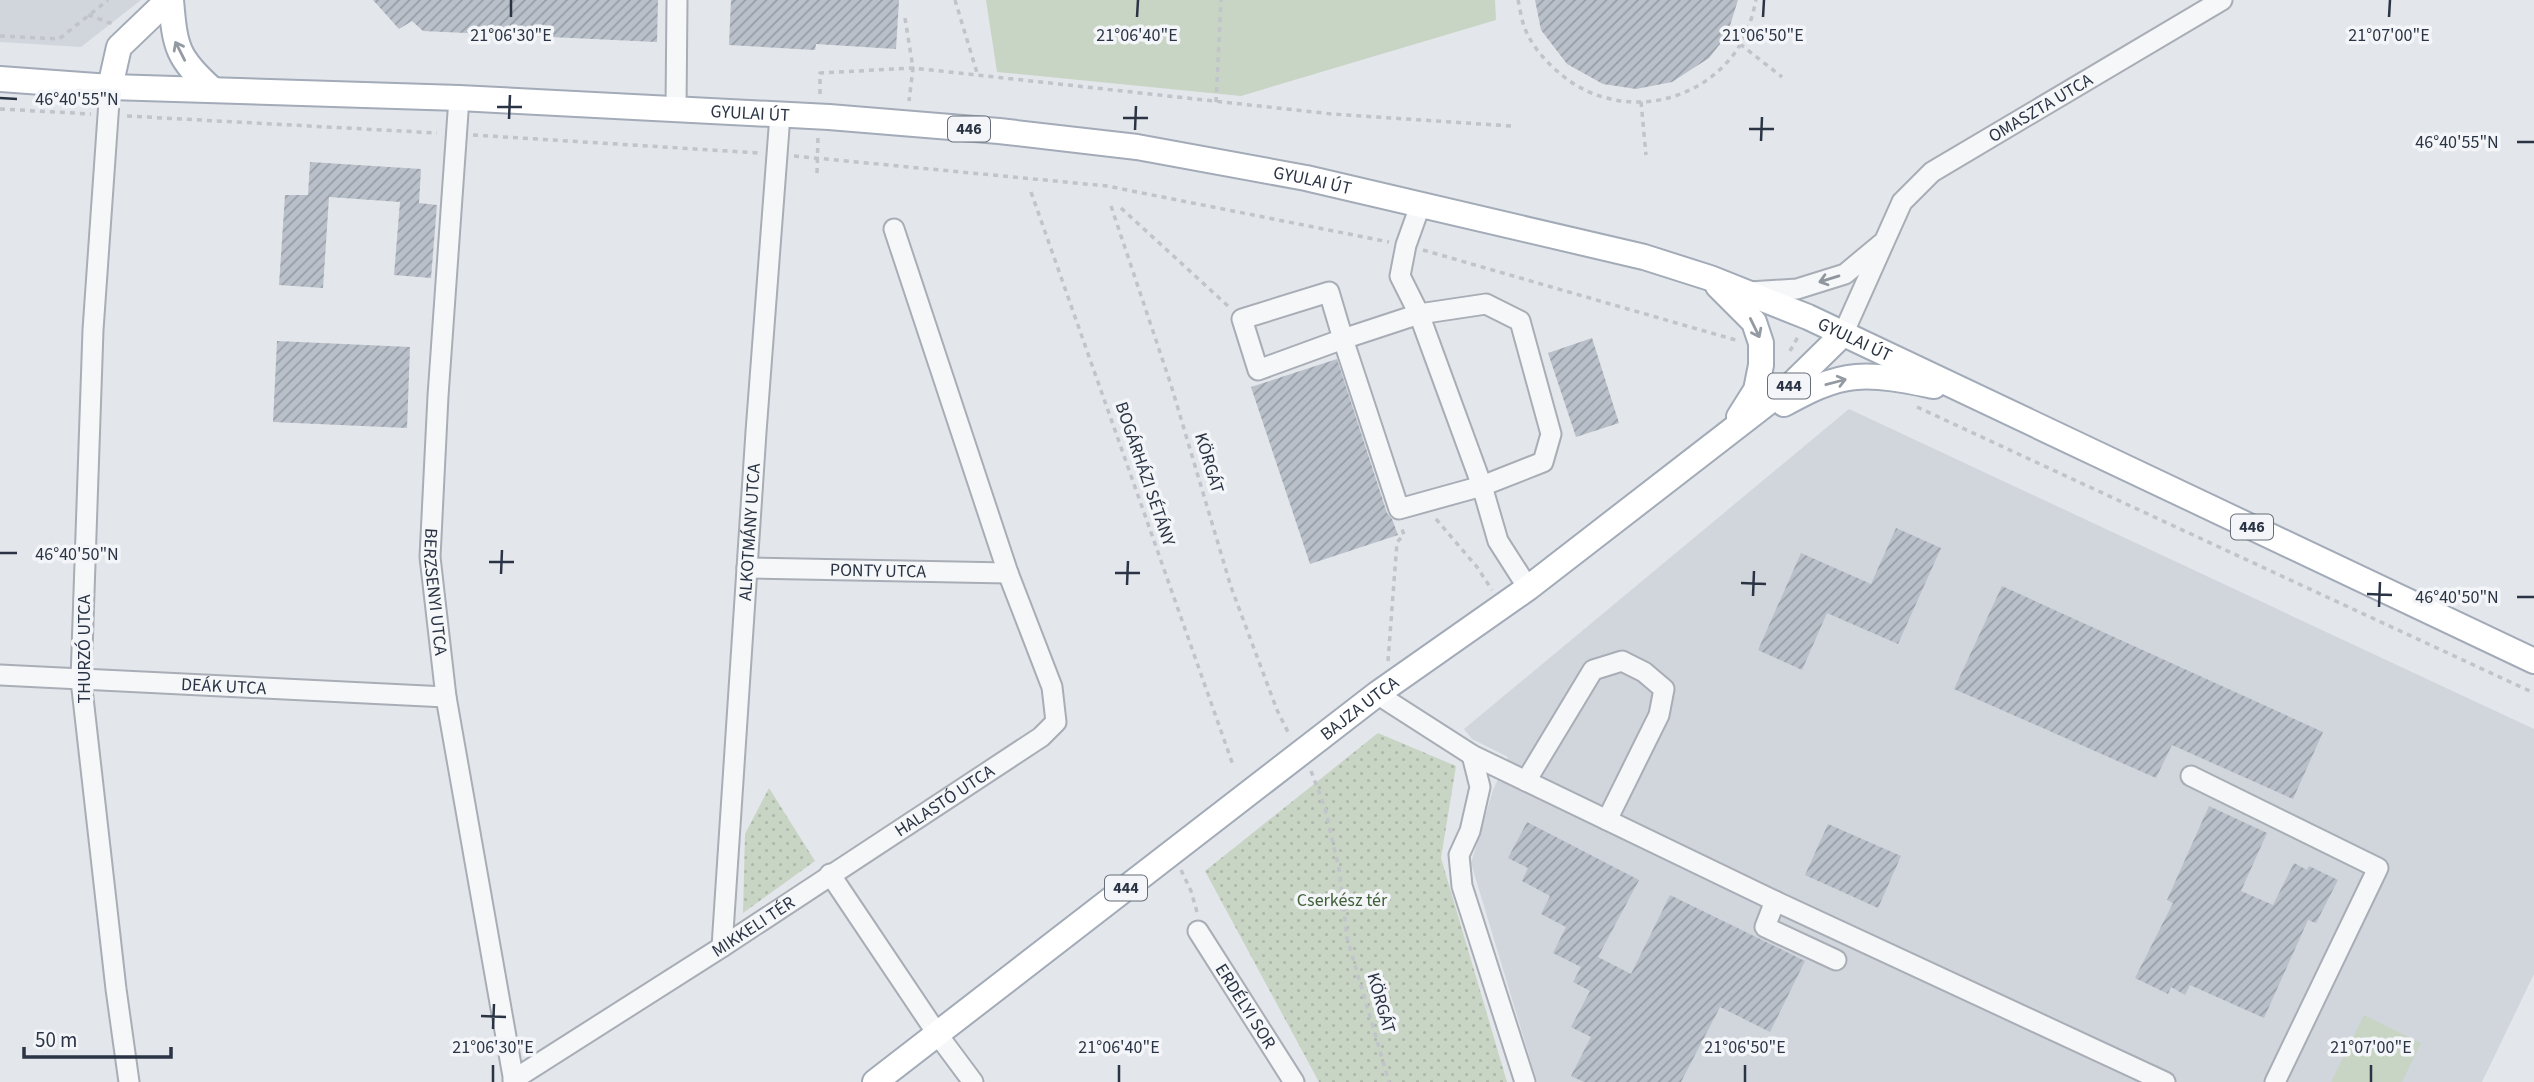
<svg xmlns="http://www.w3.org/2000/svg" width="2534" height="1082" font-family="'Source Sans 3',sans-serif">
  <defs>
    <pattern id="park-dots" width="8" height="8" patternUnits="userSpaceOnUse" patternTransform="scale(1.75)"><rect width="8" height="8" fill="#c9d5c4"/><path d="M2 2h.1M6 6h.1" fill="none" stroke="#adb7aa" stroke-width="1.8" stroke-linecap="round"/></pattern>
    <pattern id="building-hatch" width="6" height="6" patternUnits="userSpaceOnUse" patternTransform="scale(1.75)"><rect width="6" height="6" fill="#bac0c9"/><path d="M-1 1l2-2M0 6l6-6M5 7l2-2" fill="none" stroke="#979da5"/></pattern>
  </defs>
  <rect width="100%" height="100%" fill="#e3e6eb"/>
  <path fill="#d1d6dd" d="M0,0h141l-60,47 -81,-5z
    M1849,409l685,320v245l-52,108h-945l-66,-219 22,-73 15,-33 -36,-18 -8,-10z"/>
  <path fill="#c9d5c4" d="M986,0h509l1,20 -255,76 -244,-24z
    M2364,1015l57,28 -19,39h-71z"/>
  <path fill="url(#park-dots)" d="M1378,733l78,33 -15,92 66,224h-188l-114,-211z
    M769,788l46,73 -72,52 2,-79z"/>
  <path fill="url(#building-hatch)" d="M373,0h285l-1,42 -234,-11 -11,-10 -13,8z
    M731,0h168l-3,49 -80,-5 -1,6 -86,-5z
    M1535,0h203l-11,35 -18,23 -37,24 -36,7 -33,-5 -36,-20 -26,-34z
    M310,162l111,7 -2,34 18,2 -6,73 -37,-3 6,-73 -71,-5 -6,91 -44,-3 6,-90h23z
    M1592,338l27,85 -43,14 -28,-84z
    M277,341l133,6 -3,81 -134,-6z
    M1337,359l50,154 5,6 6,16 -88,29 -59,-177z
    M1896,528l45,20 -43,96 -71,-31 -25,57 -44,-20 43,-97 70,31z
    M2002,586l321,146 -30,67 -121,-54 -16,33 -202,-89z
    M2209,806l58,27 -26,58 32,14 21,-42 13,7 2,-4 29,14 -22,43 -8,-3 -44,98 -74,-33 -5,10 -14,-8 -3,7 -33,-16 38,-75 -6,-3z
    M1527,822l112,58 -41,77 33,17 39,-79 135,66 -35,71 -50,-25 -39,75h-97l-13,-6 20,-39 -20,-10 19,-36 -17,-9 8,-15 -28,-14 13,-26 -25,-13 9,-18 -28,-15 6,-13 -20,-10z
    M1828,824l73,32 -23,52 -73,-33z"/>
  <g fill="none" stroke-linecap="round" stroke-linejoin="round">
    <g stroke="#a8adb6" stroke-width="23">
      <g id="minor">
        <path d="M110,87l-17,243 -12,350 35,309 13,93"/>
        <path id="s1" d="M459,98l-21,298 -8,161 16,140 68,385"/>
        <path d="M676,109l1,-109"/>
        <path d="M1420,206l-14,39 -6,31 19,38 63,172 16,55 30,47"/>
        <path d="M1329,292l14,47 -85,31 -16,-51z"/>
        <path d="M1749,292l48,-3 48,-15 36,-30"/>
        <path d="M1486,304l34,17 31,113 -8,28 -61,24 -83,23 -56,-170 76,-25z"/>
        <path id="s2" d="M1843,334l59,-132 30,-30 290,-172"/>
        <path id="s3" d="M747,568l261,5"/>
        <path id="s4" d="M0,675l446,22"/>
        <path d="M1377,694l95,61 303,146 390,181"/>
        <path d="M1472,755l8,32 -10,44 -11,24 3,31 63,196"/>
        <path d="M2191,776l187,92 -103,214"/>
        <path d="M1526,781l67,-111 29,-9 22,11 20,17 -5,26 -52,105"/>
        <path d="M830,874l108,161 35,47"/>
        <path d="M1775,901l-10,26 71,33"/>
        <path id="s5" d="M1198,931l96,151"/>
        <path id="s6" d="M722,947l34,-515 24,-317"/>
        <path id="s7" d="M513,1080l209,-133 319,-210 15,-15 -4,-35 -44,-114 -114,-344"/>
      </g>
    </g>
    <g stroke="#a2abb7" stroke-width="28">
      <g id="major">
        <path d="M171,0c4,48 6,58 42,90"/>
        <path id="s8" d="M0,79l110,8 349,11 370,19 170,14 138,16 169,31 338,79 66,21 98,39 726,344"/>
        <path d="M110,87l9,-40 49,-47"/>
        <path d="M1718,286l36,36 7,21v22l-5,25 -17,27"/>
        <path d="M1784,404c22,-12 46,-25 72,-27 26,-2 53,4 78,9"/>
        <path id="s9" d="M875,1082l502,-388 151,-106 265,-205 50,-49"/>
      </g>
    </g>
    <path stroke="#c1c4ca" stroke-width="3.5" stroke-dasharray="5 5" stroke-linecap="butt" d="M955,0l23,76
      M1518,0c2,8 3,18 6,26 7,20 23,37 39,50 52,42 130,32 171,-22 12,-16 18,-35 22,-54
      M88,15l25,9
      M905,18l8,50 -4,33
      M0,36l59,3 49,-39
      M1740,44l42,33
      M820,94v-21l93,-5 419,46 179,12
      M1216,102l5,-102
      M1641,102l5,53
      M0,109l91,5
      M127,116l310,17
      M473,135l286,18
      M794,156l313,30 282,56
      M817,173l1,-36
      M1031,192l202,573
      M1111,206l60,179 60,202 46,123 12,24
      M1121,208l107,98
      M1423,250l316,91
      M1790,351l9,-16
      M1917,407l617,286
      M1436,519l41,48 15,23
      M1388,661l9,-119 7,-7 -2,-6
      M1311,771l14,37 14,61 8,69 42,144
      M1181,870l10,21 6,21"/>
    <use href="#minor" stroke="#f6f7f9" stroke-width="19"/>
    <use href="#major" stroke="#fff" stroke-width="24"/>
  </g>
  <defs><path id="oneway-shaft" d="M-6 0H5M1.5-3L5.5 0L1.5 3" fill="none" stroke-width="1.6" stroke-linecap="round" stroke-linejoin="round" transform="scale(1.75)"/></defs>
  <g stroke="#949aa2">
    <use href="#oneway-shaft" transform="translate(180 51) rotate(-117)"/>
    <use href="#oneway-shaft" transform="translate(1755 328) rotate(64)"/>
    <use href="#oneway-shaft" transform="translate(1836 382) rotate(-15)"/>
  </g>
  <use stroke="#90969e" href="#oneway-shaft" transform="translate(1829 279) rotate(163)"/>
  <path fill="none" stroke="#2a3444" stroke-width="2.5" d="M511,17v-17M1137,17l1,-17M1763,17l1,-17M2389,17l1,-17M0,98l17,1M497,107h25M1123,118h25M509,119l1,-24M1749,129h25M1135,130l1,-24M1761,141l1,-24M2517,142h17M0,553h17M489,562h25M1115,573h25M501,574l1,-24M1741,583l25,1M1127,585l1,-24M2367,594l25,1M1753,596l1,-25M2517,597h17M2379,607l1,-25M481,1016l25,1M493,1029l1,-25M493,1082v-17M1119,1082v-17M1745,1082v-17M2371,1082v-17"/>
  <g text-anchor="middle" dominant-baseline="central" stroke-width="7" stroke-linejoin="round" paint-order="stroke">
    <g fill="#f3f5f8" stroke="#666e7a" stroke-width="2">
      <rect x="948" y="116.5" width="42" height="25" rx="5"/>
      <rect x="1768" y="373.5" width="42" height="25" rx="5"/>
      <rect x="2231" y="514.5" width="42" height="25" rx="5"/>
      <rect x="1105" y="875.5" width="42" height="25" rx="5"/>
    </g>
    <g font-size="16" font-weight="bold" fill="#2a3444">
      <text x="969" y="129">446</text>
      <text x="1789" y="386">444</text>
      <text x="2252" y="527">446</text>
      <text x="1126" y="888">444</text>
    </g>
    <g font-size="18" fill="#2a3444" stroke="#f3f5f8">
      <text stroke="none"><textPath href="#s2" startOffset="313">OMASZTA UTCA</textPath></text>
      <text stroke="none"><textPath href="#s8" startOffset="751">GYULAI ÚT</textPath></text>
      <text stroke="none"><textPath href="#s8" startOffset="1318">GYULAI ÚT</textPath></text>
      <text stroke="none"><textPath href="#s8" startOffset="1885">GYULAI ÚT</textPath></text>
      <text transform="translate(1209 463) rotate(73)">KÖRGÁT</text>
      <text transform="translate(1145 474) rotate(71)">BOGÁRHÁZI SÉTÁNY</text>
      <text stroke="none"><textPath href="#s6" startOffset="416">ALKOTMÁNY UTCA</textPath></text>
      <text stroke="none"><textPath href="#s3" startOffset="131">PONTY UTCA</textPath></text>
      <text stroke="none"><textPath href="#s1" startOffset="495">BERZSENYI UTCA</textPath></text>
      <text transform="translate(84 649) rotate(-90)">THURZÓ UTCA</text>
      <text stroke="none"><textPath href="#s4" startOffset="224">DEÁK UTCA</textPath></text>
      <text stroke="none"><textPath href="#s9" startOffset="612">BAJZA UTCA</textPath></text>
      <text stroke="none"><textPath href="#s7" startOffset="514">HALASTÓ UTCA</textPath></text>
      <text stroke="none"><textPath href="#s7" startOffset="285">MIKKELI TÉR</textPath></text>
      <text transform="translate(1381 1003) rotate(74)">KÖRGÁT</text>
      <text stroke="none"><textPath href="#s5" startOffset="89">ERDÉLYI SOR</textPath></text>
    </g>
    <g font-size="18" fill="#406037" stroke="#f3f5f8">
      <text x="1342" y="900">Cserkész tér</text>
    </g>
  </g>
  <g font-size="18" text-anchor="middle" fill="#2a3444" stroke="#f3f5f8" stroke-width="7" stroke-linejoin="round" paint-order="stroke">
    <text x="511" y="41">21°06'30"E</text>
    <text x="1137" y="41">21°06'40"E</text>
    <text x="1763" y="41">21°06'50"E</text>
    <text x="2389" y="41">21°07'00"E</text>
    <text x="77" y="105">46°40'55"N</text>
    <text x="2457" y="148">46°40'55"N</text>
    <text x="77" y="560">46°40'50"N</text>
    <text x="2457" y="603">46°40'50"N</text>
    <text x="493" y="1053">21°06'30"E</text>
    <text x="1119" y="1053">21°06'40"E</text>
    <text x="1745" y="1053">21°06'50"E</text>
    <text x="2371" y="1053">21°07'00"E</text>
  </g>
  <path d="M24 1047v10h147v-10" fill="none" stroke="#2a3444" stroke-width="3.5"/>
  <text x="35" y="1047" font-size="21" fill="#2a3444" stroke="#f3f5f8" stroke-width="5" paint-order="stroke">50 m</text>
</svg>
